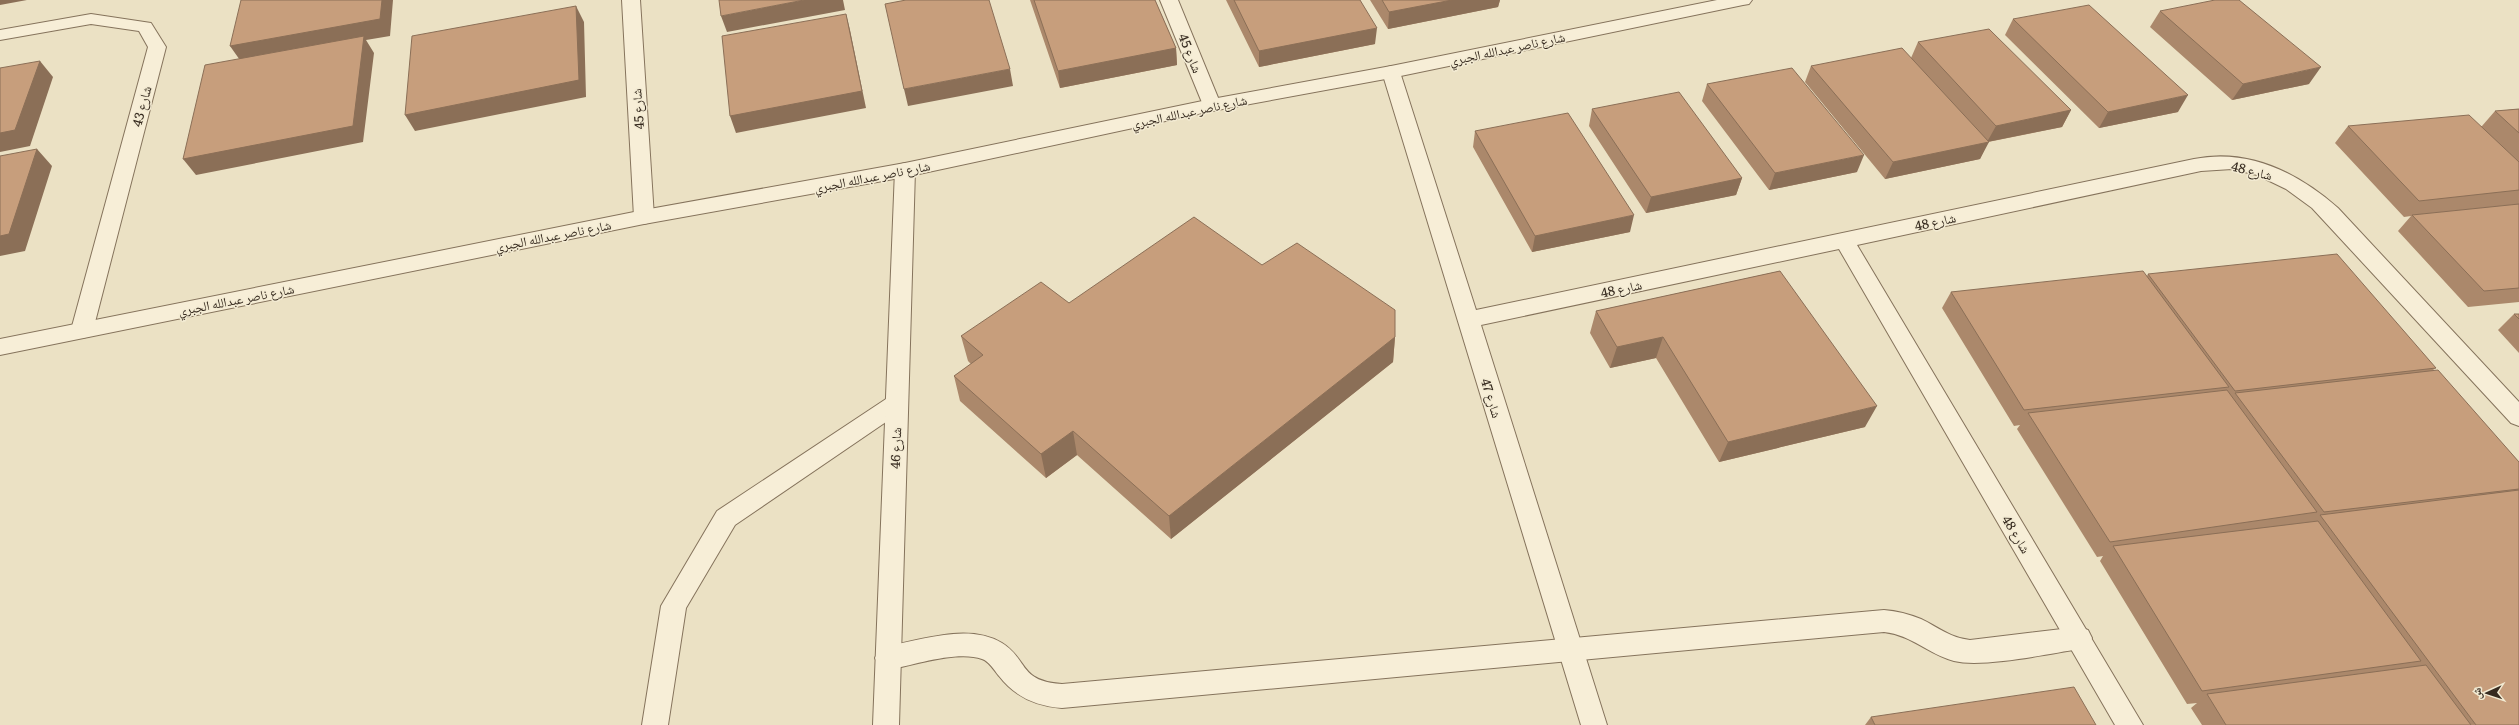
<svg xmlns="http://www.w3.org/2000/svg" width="2519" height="725" font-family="Literata,'Noto Naskh Arabic',serif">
  <rect width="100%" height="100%" fill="#ebe1c4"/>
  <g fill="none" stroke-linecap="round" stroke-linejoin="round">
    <g stroke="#85735c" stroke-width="2">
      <path id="service" d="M897,394l8,3 3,6 -3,6 -170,116 -49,83 -18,117h-26l19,-119 56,-95 172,-114z
        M1884,610c13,1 25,4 37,9 17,8 29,19 49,21l109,-13 9,3 4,8 -4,8 -9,3c-31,5 -97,19 -125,12 -26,-7 -42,-26 -70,-29l-822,76c-26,-2 -47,-11 -63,-32 -5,-6 -10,-15 -17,-17 -24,-9 -69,6 -94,11l-9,-4 -4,-8 4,-8 9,-4c34,-6 81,-23 114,-3 27,17 16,38 60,41z"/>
    </g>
    <g stroke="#85735c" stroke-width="2">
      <path id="minor" d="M622,0h18l14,217 -3,5 -7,2 -7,-2 -3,-5z
        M1160,0h18l43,105 -2,4 -7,2 -7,-2 -2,-4z
        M91,14l60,9 15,24 -73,283 -3,6 -8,2 -8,-2 -3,-6 77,-283 -9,-16 -48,-7 -91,16v-10z
        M1391,66l6,2 3,4 76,238 718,-151c55,-11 104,14 144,49l181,194v24l-8,-3 -199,-215 -26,-19 -29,-14 -25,-6 -31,2 -344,74 286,480h-28l-276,-476 -358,76 126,400h-26l-199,-653 3,-4z
        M905,163l7,2 3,5 -16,555h-26l22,-555 3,-5z"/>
    </g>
    <g stroke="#85735c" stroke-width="2">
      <path id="tertiary" d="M1717,0h35l-3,4 -6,1 -352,73 -179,33 -307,66 -261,47 -644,131v-16l644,-129 261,-47 307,-64 179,-33z"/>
    </g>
    <use href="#service" fill="#f7eed7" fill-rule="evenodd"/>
    <use href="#minor" fill="#f7eed7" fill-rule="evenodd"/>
    <use href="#tertiary" fill="#f7eed7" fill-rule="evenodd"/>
  </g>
  <path fill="#ab886b" d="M1030,0h125l21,48 1,17 -117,23z
    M1226,0h134l15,44 -116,23z
    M1370,0h130l-2,7 -110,22z
    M2160,11l149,73 -77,16 -82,-73z
    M2013,19l165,93 -79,16 -94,-93z
    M1918,42l153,68 -9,17 -74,15 -8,17 -95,20 -80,-97 6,-16 100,-8z
    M1707,84l150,88 -88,18 -67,-89z
    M1592,109l150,69 -6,17 -90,18 -57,-87z
    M2519,109v193l-51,5 -70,-76 13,-15 -7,1 -69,-74 13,-17h134l13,-15z
    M1475,131l155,101 -98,20 -59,-105z
    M1262,265l133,72 -2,25 -222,177 -94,-84 -31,23 -86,-77 -6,-25 17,-12 -3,-3 -7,-25 108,-33z
    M1780,271l85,156 -146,35 -63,-104 -46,10 -20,-35 6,-22z
    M2148,274l288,94 -3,2 86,92v263h-317l-11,-17 6,-5 -10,1 -87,-143 3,-5 -6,1 -80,-128 3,-4 -6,1 -72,-118 9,-16 196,-16z
    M2514,314h5v39l-21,-23z
    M1871,717l225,8h-231z"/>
  <path fill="#8b6f57" d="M0,0h27l-27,5z
    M382,0h11l-3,36 -24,4 8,13 -11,89 -167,33 -13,-16 59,-96 -12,-17z
    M804,0h39l2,10 -118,22 -6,-16z
    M1452,0h48l-2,7 -110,22 1,-17z
    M576,6l8,16 2,75 -171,34 -10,-16z
    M846,14l4,16 16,78 -130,25 -6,-17z
    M1377,28l-2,16 -116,23v-16z
    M1176,48l1,17 -117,23 -2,-17z
    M40,61l13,16 -23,69 -30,6v-19z
    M2321,67l-12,17 -77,16 11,-16z
    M1010,69l3,17 -105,20 -4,-17z
    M2188,95l-10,17 -79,16 9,-16z
    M2071,110l-9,17 -75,15 9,-16z
    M1989,142l-9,17 -95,20 8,-17z
    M37,149l15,17 -27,85 -25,5v-20z
    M1864,155l-7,17 -88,18 6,-17z
    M1742,178l-6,17 -90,18 5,-16z
    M1634,215l-4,17 -98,20 3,-16z
    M1395,337l-2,25 -222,177 -2,-23z
    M1663,337l-7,21 -46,10 7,-21z
    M1877,406l-12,21 -146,35 9,-20z
    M1073,431l4,24 -31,23 -5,-24z"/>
  <path fill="#c79e7c" stroke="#8b6f57" d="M241,0h141l-2,19 -150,27z
    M719,0h85l-83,16z
    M906,0h83l21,69 -106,20 -19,-85z
    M1034,0h121l21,48 -118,23z
    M1234,0h126l17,28 -118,23z
    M1382,0h70l-63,12z
    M2215,0h24l82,67 -78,17 -83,-73z
    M2089,5l99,90 -80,17 -95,-93z
    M576,6l3,74 -174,35 7,-79z
    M846,14l16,77 -132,25 -8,-80z
    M1989,29l82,81 -75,16 -78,-84z
    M364,36l-11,90 -170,33 22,-94z
    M1902,48l87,94 -96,20 -82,-96z
    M40,61l-25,69 -15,3v-65z
    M1792,68l72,87 -89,18 -68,-89z
    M1679,92l63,86 -91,19 -59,-88z
    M2519,109v24l-24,-22z
    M1568,113l66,102 -99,21 -60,-105z
    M2469,115l50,47v28l-100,11 -71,-75z
    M37,149l-28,85 -9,2v-80z
    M2519,204v84l-35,3 -72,-76z
    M1194,217l68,48 35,-22 98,67v27l-226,179 -96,-85 -32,23 -87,-78 29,-21 -22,-19 80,-54 28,21z
    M2337,254l99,114 -201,23 -87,-117z
    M1780,271l97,135 -149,36 -65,-105 -46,10 -21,-36z
    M2143,271l86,116 -205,23 -73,-118z
    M2514,314h5v5z
    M2438,370l81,92v27l-195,23 -89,-119z
    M2227,390l90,122 -207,30 -82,-129z
    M2519,490v235h-43l-156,-210z
    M2318,521l103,140 -219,30 -89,-145z
    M2426,665l45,60h-245l-19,-31z
    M2074,687l22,38h-221l-4,-8z"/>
  <g text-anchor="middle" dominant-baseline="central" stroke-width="3" stroke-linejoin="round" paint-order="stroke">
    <g font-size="13" fill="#362a1f" stroke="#f3ebd3">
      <text transform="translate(1507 48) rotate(-12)">شارع ناصر عبدالله الجبري</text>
      <text transform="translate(1191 53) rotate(68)">شارع 45</text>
      <text transform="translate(141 106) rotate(-75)">شارع 43</text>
      <text transform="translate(637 109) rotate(-94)">شارع 45</text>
      <text transform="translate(1189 111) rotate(-12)">شارع ناصر عبدالله الجبري</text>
      <text transform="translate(2252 170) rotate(14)">شارع 48</text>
      <text transform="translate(872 176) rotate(-11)">شارع ناصر عبدالله الجبري</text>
      <text transform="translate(1935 221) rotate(-12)">شارع 48</text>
      <text transform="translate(553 235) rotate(-11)">شارع ناصر عبدالله الجبري</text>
      <text transform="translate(1621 288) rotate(-12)">شارع 48</text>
      <text transform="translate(236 299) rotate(-11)">شارع ناصر عبدالله الجبري</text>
      <text transform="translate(1492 398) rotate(73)">شارع 47</text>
      <text transform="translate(895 448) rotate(-88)">شارع 46</text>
      <text transform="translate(2017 534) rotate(59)">شارع 48</text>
    </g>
  </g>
  <g transform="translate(2487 693) rotate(267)" stroke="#f3ebd3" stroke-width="3" paint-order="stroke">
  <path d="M0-3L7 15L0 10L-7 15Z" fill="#362a1f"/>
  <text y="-6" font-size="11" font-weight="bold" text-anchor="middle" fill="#362a1f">ش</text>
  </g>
</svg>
